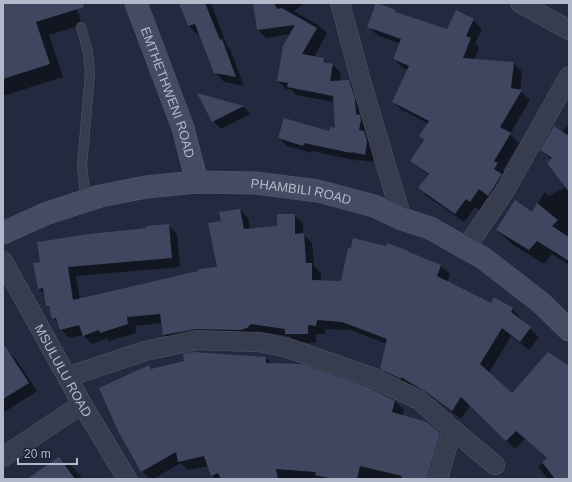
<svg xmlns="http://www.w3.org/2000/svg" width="572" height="482" font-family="Arial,sans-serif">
  <rect width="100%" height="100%" fill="#232a3f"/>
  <path fill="#0007" d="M7,3h68l7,22 -33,10 14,42 -60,19v-92z
    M182,3h27l3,3 15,40 3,3 14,37 -20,-4 -9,-10 -15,-38 -2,1 -9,-9z
    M252,3h53l-11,8 24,14 9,8 -13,24 10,2 5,5 4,1 8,8 -1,9 9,-1 8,8 18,61 -2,12 -14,-2v1l-47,-10v2l-25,-7 -8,-8 51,-6 6,-2 -2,-28 -38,-7 -4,-5 -6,-1 -8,-8 13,-47 -25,4 -8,-8 -3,-21z
    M395,11l4,3 49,16 25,-10 9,9 -7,14 4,5 -5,12 40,3 8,9 -2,19 10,9 -20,34 9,9 -16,27 3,3 -9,30 -9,-6 -9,13 -4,-3 -11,15 -36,-25 -9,-9 10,-13 -9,-6 -9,-8 13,-21 -4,-4 9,-12 -27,-14 -9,-8 16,-32 -6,-2 -9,-9 7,-15 -24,-9 -9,-9z
    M199,94l45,13 7,7 -30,15 -8,-8z
    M569,125v46l-20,-13 -8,-8z
    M569,185v80l-17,-11 -8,10 -32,-20 -15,-14 35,-17 13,-21 4,4z
    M240,210l8,8 2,11 28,-2 16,-12 9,8v11l9,9 2,23 7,7v8l20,1 68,-31 3,4 29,11 9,8 -3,8 44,22 22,5 8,9 -1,2 19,17 -10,13 -18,-14 -22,37 23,21 57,-15v100h-21l-10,-12 10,-8 -23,-20 -10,10 -45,-44 -9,14 -25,-19 -26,-16 -1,3 -19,-10 -9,-9 6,-24 -36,-14 -26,-1v5h-9v9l-21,-1 -6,-6 -29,-4 -5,4 -82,8 -9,-9 -2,-12 -27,3 1,7 -27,8 -2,-3 -15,6 -9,-9 -14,3 -8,-9 -2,-5 -6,-6 -2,-8 -4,-4 -1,-10 -7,-7 2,-26 107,-34 20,-4 9,9 3,33 -104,9 4,24 138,-33 4,-45z
    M6,350l9,8 22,33 -34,22v-61z
    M266,358l6,6 123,37 9,9 -2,6 37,17 9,10 -11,36h-134l-18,-1v1h-69l-4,-4 -3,-9 -21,4 -7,-7 -28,16h-3l-8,-8 -23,-41 30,-64 4,4z
    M59,458l7,7 3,-2 14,16h-47z"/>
  <path fill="#3f465f" d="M3,3h80l1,4 -48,15 14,42 -47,15z
    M179,3h26l15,37 2,-1 14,38 -22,-4 -19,-49 -7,2z
    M253,3h21l3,6 5,-1 35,20 -15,26 22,4v4l9,2 -3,17 19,-1 6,18 1,16 4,1 1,5 -2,10 5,1 3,10 -2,14 -14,-3v1l-47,-10 -1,3 -25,-8 6,-20 45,13 1,-4 5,1 -2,-32 -46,-9 1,-4 -11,-2 6,-35 12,-21 -38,5z
    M376,3l20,7 -1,2 52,17 9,-19 18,9 -8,17 5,2 -8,20 51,4 -3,26 11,2 -22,37 11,6 -17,28 4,2 -4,6 8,5 -14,22 -9,-7 -9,13 -4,-3 -11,15 -37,-26 11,-14 -19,-13 14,-21 -5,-4 10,-15 -37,-19 17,-36 -16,-7 8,-20 -34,-12z
    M197,93l47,13 -32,16z
    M554,126l15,10v56l-22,-29 5,-5 -12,-8z
    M515,200l17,12 5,-9 21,17 -6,6 17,11v24l-32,-20 -8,9 -33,-20z
    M240,209l4,20 33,-3v-12h18v20l9,-1 2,30h6v17l29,1 7,-33h3l2,-10 33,8 1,-3 22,8v1l32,13 -4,11 54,27 3,-6 19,11 -2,4 20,15 -11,15 -18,-14 -22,36 32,29 36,-41 21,14v113h-14l-13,-17 5,-4 -31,-27 -10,10 -45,-44 -9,14 -26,-19 -25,-15v2l-21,-10 7,-30 -45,-17 -25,-2 -1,6 -8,-1v9h-23v-5l-34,-5 -4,4 -7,2 -43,-1 -34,6 -3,-21 -33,3 1,7 -28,9 -1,-3 -16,6 -4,-11 -19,5 -4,-12 -4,1 -3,-13h-3l-3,-18 -5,1 -5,-26 7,-1 -3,-20 52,-8 58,-6 -1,-2 23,-2 3,34 -104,9 5,33 125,-29v-2l19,-2 -9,-44 13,-2 -2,-9z
    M3,343l26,40 -26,16z
    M193,352l73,5v6l36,1 68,24 25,13 -3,11 35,10 13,11 -13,46h-26l1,-3 -42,-10 -3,13h-24l-18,-4 1,-3 -40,-3 2,10h-57l-3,-6 -7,3 -7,-20 -26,6 -2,-10 -35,20 -23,-41 -19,-43 50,-23 2,4 33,-8 -1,-7z
    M59,457l16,22h-48z"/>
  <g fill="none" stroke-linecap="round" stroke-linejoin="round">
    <g stroke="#525869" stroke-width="10">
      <path id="lane" d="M81,27l7,25 2,21 -8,93 4,35"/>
    </g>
    <g stroke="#525869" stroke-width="20">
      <g id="street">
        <path d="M340,3l21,78 41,138"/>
        <path d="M520,3l49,27"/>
        <path d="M466,248l40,-59 63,-113"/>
        <path id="s1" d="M3,261l79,143 45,75"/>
        <path d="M67,377l78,-26 52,-11 62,2 29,6 86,30 45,22 33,29 43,36"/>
        <path d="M3,457l79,-53"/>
        <path d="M438,479l14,-50"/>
      </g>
    </g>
    <g stroke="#525869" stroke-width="23">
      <g id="secondary">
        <path id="s2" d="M136,3l47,125 14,54"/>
        <path id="s3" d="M3,233l42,-19 55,-18 46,-9 51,-5 58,1 63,8 56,15 28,13 28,9 53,30 57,44 29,28"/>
      </g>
    </g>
    <use href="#lane" stroke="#373d4f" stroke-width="9"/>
    <use href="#street" stroke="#373d4f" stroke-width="19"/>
    <use href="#secondary" stroke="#454b62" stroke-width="22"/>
  </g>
  <g text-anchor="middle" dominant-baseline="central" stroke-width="3" stroke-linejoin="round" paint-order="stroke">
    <g font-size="13" fill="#b3b8ca" stroke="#1c2233">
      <text stroke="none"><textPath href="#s2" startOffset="95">EMTHETHWENI ROAD</textPath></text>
      <text stroke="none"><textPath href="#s3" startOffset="307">PHAMBILI ROAD</textPath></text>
      <text stroke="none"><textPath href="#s1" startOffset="125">MSULULU ROAD</textPath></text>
    </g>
  </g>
  <rect width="572" height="482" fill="none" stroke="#b3b8ca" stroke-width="8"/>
  <path d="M18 458v6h59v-6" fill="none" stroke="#b3b8ca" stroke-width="2"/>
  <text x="24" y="458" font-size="12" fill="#b3b8ca" stroke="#1c2233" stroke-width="3" paint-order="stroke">20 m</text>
</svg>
